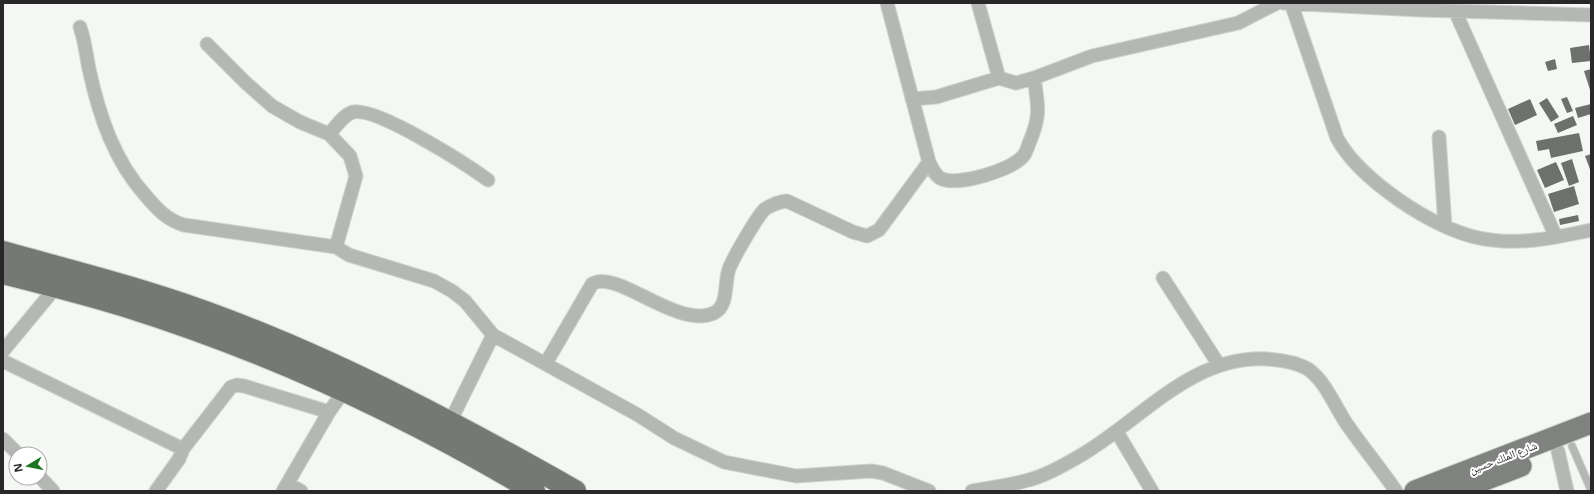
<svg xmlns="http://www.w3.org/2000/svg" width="1594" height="494" font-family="'Noto Sans','Noto Naskh Arabic',sans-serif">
  <rect width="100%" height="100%" fill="#f4f7f3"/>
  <path fill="#6d706c" d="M1589,45l2,16 -19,2 -2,-15z
    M1555,59l2,10 -9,2 -3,-9z
    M1591,69v24l-7,-22z
    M1567,97l6,14 -6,2 -6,-14z
    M1547,98l12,19 -8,5 -12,-19z
    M1530,99l7,16 -22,10 -7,-16z
    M1591,104v10l-13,4 -3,-10z
    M1573,116l4,9 -19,8 -4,-9z
    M1579,133l4,18 -32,7 -2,-9 -11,2 -2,-10z
    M1591,154v18l-6,-16z
    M1572,159l7,23 -10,4 -8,-23z
    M1556,162l8,18 -19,8 -8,-18z
    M1574,186l5,18 -25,8 -6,-18z
    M1578,215l1,6 -19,4 -1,-6z"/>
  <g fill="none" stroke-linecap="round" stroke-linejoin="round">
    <g stroke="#cfd2ce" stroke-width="9">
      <path id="service" d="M1572,446l19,44"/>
    </g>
    <g stroke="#cfd2ce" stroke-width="15">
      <path id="minor" d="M887,3l42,159c3,6 6,14 13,17 17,7 71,-9 82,-24 3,-4 4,-10 6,-14 11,-26 8,-36 4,-63
        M978,3l21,75
        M1283,3l137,7 171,5
        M1291,3l46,135c22,41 96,91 142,100 36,8 76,0 112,-8
        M1455,11l101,226
        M80,27c5,14 6,27 9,42 10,46 25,92 57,127 11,13 21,24 38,29l152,22 13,8 85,26 18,10 13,10 28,34 145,80 36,23 50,24 72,14 75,-5 12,2 46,18
        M207,44l39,39 26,23 28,16 29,12 21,22 6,20 -20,71
        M912,99l24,-2 63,-19 17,5 18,-5 58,-22 146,-33 39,-20
        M329,134c7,-7 14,-19 24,-22 24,-5 113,52 135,68
        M1439,137l6,89
        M1163,278l56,87
        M3,351l53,-64
        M3,361l180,88
        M546,363l46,-79c24,-16 86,46 122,29 15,-7 10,-31 15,-44 4,-11 29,-54 36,-60 8,-5 13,-7 22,-8l66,31 14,4 12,-6 50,-68
        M450,422l43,-87
        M1117,432l35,59
        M3,439l15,15
        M1558,451l9,40
        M40,477l13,14
        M288,484l13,7
        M156,491l23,-32 4,-10 48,-62 6,-2 7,1 85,26
        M283,491l46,-79 15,-21
        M972,491c21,-4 43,-6 63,-13 16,-5 33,-15 48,-24 59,-35 109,-99 184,-95 14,1 29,3 41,10 17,12 27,37 38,54 16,23 34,45 50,68"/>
    </g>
    <g stroke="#cfd2ce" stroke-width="23">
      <path id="primary" d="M1415,491l176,-68
        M1456,491l65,-25"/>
    </g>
    <g stroke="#cfd2ce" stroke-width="24">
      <path id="trunk" d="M3,252c74,21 149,39 221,67 122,46 238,108 351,172
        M3,273c40,10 80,20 119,32 144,45 283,109 412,186"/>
    </g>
    <use href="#service" stroke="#b5b7b5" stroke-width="7"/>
    <use href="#minor" stroke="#b5b7b5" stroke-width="13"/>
    <use href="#primary" stroke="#7f827f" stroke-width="21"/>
    <use href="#trunk" stroke="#767875" stroke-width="22"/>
  </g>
  <g text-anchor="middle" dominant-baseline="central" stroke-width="4" stroke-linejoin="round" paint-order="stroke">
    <g font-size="11" fill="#272827" stroke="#fff">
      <text transform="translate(1503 457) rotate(-21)">شارع الملك حسين</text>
    </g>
  </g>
  <rect width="1594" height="494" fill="none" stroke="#272827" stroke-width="8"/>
  <g transform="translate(28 466) rotate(260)"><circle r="19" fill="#ffffff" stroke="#a9a9a9"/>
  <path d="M0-3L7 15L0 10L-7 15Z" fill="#1c7522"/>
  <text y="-6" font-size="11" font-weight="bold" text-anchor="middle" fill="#272827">N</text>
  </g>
</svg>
